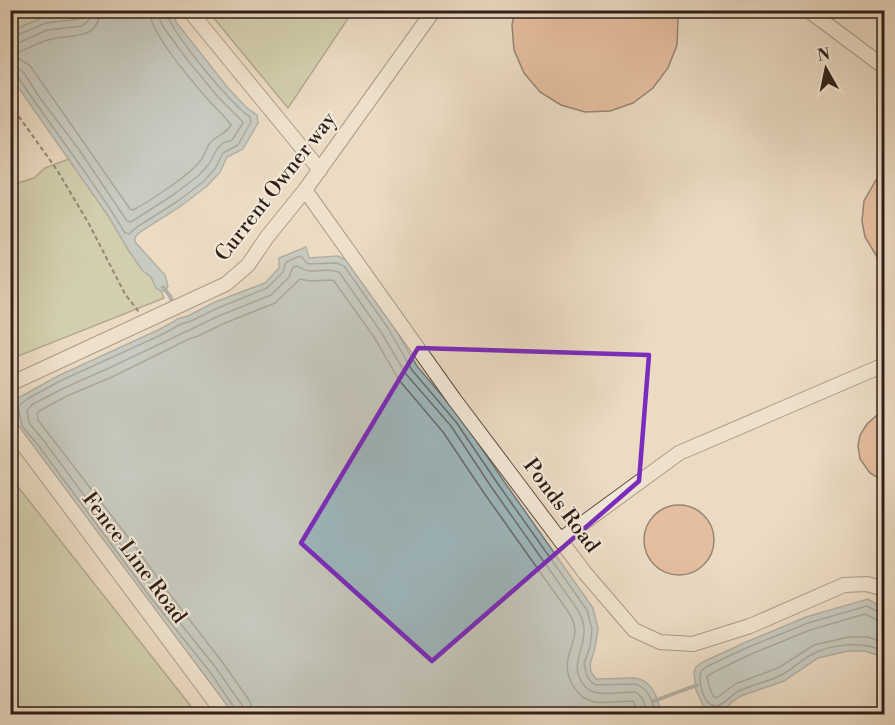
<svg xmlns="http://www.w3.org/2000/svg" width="895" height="725" font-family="'Libre Bodoni',serif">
  <rect width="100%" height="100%" fill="#ebdbc3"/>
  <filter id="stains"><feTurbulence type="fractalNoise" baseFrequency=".00333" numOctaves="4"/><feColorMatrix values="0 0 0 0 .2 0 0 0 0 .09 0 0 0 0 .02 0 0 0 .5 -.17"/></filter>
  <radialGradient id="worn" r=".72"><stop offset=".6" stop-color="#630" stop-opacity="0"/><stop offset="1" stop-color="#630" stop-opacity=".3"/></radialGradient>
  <path fill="#b5c196" stroke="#727057" stroke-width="1.5" d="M10,11h74l-8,3 -32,3 -33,14z
    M208,11h145l-65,97z
    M69,159l40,58 20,34 14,20 8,6 5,11 5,3 3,7 -153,61v-174l23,-7 11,-10z
    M11,478l186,236h-186z"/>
  <path fill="#9eb8bf" stroke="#727b7c" stroke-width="1.5" d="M84,10l86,1 5,7 1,4 52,66 19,20 10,7 1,8 -3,5 -12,21 -16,8 -7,15 -13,14 -26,20 -41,26 -5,5v5l30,33 3,11 -2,4 -5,1 -5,-3 -5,-11 -8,-6 -14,-20 -20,-34 -98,-140v-46l33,-14 32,-3z
    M306,247l3,11 29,-2 10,5 45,64 24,41 44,52 42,62 90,128 5,21 -3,19 -5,16 1,8 5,7 39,-1c19,3 22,21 27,36h-430l-27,-38 -35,-44 -154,-204 -5,-26 47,-26 100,-46 17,-9 2,-2 11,-3 27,-14 50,-19 14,-15v-10z
    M868,599l16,10v52l-7,-6 -12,-4h-17l-30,7 -34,23 -43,15 -9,6 -8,8 -8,2 -7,-2 -6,-5 -7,-15 -2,-17 2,-6 7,-5 41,-19 62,-26z"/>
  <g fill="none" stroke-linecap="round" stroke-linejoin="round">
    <path stroke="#676c6c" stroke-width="1.5" d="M100,10c-1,33 -31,23 -52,30 -11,3 -21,9 -31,13l-2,3c3,4 12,6 16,11l99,142 3,1c17,-9 57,-35 68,-50 4,-5 5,-12 9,-17 7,-8 15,-8 21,-18 -5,-7 -12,-14 -19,-21 -16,-18 -62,-71 -63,-94
      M10,36h5l31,-13 33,-4 4,-3 1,-6
      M10,44l8,-1 29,-13 35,-4 7,-6 2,-10
      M10,67l8,1 6,5 16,25 40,53 47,70 4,1 42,-27 25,-19 11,-12 8,-15 6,-6 9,-3 11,-17 -1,-2 -24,-24 -32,-39 -22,-30 -5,-10 -1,-8
      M10,74l5,1 3,2c35,53 75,102 107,156l4,1 8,-7 41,-26 25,-19 12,-13 8,-16 15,-8 13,-23 -1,-5c-18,-11 -82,-88 -84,-107
      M884,614l-4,-1 -13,-7 -59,17 -62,25 -40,19 -5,4c-3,10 2,35 15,35 7,0 16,-12 23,-15 14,-7 30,-9 44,-17 11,-6 19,-15 30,-20 18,-10 55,-14 71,-1
      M884,621l-7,-1 -12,-6 -55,16 -61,25 -39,19 -3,3 2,9 4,10 4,2 18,-14 43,-16 36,-23 35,-8h19l16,6
      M236,714l-1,-5 -25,-37 -59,-74 -113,-153 -16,-19 -4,-20 11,-8 31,-17 101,-46 20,-11 10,-3 27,-13 49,-20 16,-16 3,-10 14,-6c4,1 4,7 9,8l27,-1 8,3 44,62 24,42 44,52 42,62 89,126 5,19 -2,18 -6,17 3,12 5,7 4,2 39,-1c14,4 17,17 21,30
      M244,714l-2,-9 -26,-37 -59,-74 -113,-153 -15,-18 -2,-13 6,-6 31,-16 45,-20 112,-53 50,-20 18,-18 4,-10 4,-1c16,11 27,0 42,6l42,60 25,42 45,52 41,62 76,108c7,10 16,20 16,34 1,20 -15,35 -1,54 3,4 6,7 11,8 13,4 29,-1 42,0l6,6 6,16
      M253,714l-1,-7 -3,-7 -26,-37 -58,-75 -34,-47 -93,-121 -1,-6 2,-3 28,-15 45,-19 77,-38 9,-3 27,-13 50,-20 25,-24 10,2 22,-1 2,1 40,56 25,43 44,52 41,61 83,117c5,7 8,13 8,22 -1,10 -5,17 -7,27 -4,18 9,40 27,43 12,2 25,-1 38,-1l6,13"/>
    <path stroke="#727b7c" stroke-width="4" d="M163,287l7,9 3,8
      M654,701l43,-16"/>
  </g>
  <path fill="#de9b77" stroke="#301f18" stroke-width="1.5" d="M515,10h160l3,10 -1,25 -9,23 -15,20 -20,15 -23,8 -25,1 -24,-7 -21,-13 -16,-19 -10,-23 -2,-25z
    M885,173v97l-20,-33 -3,-16 2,-20 12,-21z
    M885,413v69l-15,-9 -10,-14 -2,-13 2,-11 7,-11 9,-8z
    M644 540a35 35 0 1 1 70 0a35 35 0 1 1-70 0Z"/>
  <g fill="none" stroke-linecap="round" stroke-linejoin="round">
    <g stroke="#5f4e43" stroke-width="16">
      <path id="minor" d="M189,10l131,160
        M808,10l76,57
        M305,190l149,209 131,174 49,57 26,12 33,2 57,-18 94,-41 23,-1 17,5
        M10,384l216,-100 22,-19 19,-28 38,-47 129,-180
        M10,427l214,287
        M560,540l119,-87 205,-88"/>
    </g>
    <path stroke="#301f18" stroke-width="2" stroke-dasharray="4.5 3" stroke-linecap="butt" d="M10,104l47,66 32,54 36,70 14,18"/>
    <use href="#minor" stroke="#f2e8d8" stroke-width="14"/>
  </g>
  <path d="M0 0H895V725H0ZM418,348l231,7 -10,126 -207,180 -131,-118z" fill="#ebdbc3" fill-opacity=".55" fill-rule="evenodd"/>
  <path fill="none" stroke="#7b2cbf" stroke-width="4.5" stroke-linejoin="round" d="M418,348l231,7 -10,126 -207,180 -131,-118z"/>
  <g text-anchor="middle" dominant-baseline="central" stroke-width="4.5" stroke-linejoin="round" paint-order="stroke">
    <g font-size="21" fill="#301f18" stroke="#f2e8d8">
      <text transform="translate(276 187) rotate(-52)">Current Owner way</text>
      <text transform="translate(561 506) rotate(53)">Ponds Road</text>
      <text transform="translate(134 558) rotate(53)">Fence Line Road</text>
    </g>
  </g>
  <rect width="895" height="725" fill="none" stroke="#ebdbc3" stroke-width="36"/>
  <rect x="12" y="12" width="871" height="701" fill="none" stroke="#301f18" stroke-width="3"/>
  <rect x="18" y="18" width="859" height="689" fill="none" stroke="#301f18" stroke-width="1.5"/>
  <g transform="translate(826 69) rotate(351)" stroke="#f2e8d8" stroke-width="4.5" paint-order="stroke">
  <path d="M0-4.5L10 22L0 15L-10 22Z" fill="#301f18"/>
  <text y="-9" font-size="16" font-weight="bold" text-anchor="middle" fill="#301f18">N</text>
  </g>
  <rect width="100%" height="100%" filter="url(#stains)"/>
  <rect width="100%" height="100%" fill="url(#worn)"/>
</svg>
